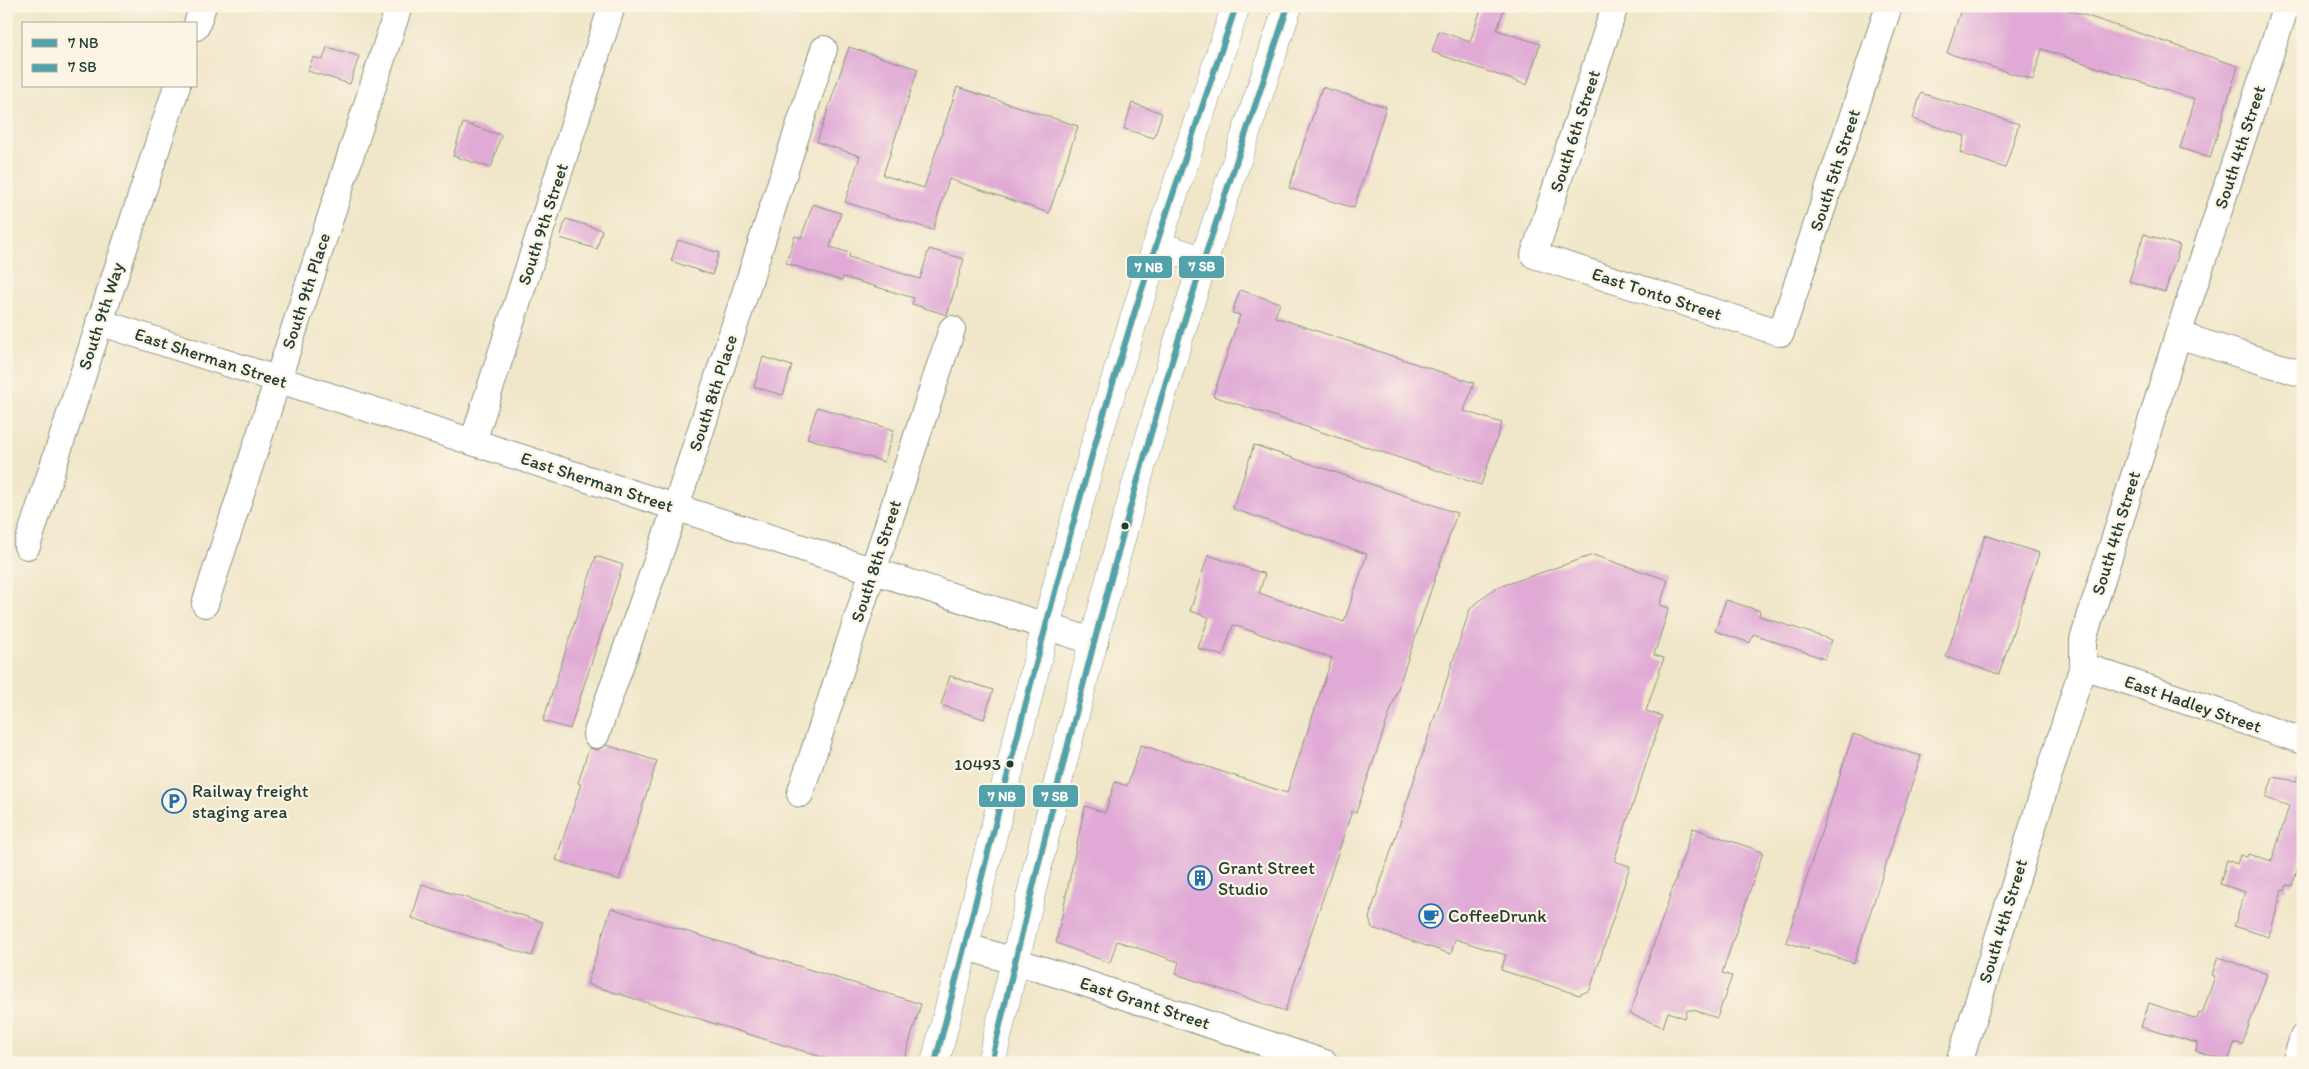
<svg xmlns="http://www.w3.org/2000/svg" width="2309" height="1069" font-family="Itim,sans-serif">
  <rect width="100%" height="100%" fill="#fcf5e5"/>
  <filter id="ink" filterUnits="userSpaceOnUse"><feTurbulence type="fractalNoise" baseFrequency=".02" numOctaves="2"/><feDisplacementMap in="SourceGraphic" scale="10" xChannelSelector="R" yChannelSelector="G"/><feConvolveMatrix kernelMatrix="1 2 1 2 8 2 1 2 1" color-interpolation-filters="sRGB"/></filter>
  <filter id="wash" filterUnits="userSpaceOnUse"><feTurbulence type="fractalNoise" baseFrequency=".0096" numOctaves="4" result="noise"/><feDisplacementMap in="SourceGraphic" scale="20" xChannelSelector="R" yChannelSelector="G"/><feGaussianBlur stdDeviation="1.12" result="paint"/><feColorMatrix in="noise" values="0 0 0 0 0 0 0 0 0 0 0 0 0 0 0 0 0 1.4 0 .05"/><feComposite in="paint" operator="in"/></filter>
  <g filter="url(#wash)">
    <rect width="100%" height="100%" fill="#f0e6c9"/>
    <g id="blocks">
      <path fill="#e0a9d6" d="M1482,6h23l-8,24 43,14 -13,41 -95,-33 7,-21 31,11z
        M1962,6h95l181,60 -28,92 -30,-10 15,-48 -153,-51 -9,31 -86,-27z
        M327,47l32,9 -9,28 -42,-13 5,-14 10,3z
        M849,47l69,22 -35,106 41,13 33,-101 121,39 -29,87 -100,-34 -16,51 -88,-28 15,-46 -43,-14z
        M1322,87l64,20 -32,101 -65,-20z
        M1921,93l98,31 -14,44 -45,-15 5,-17 -52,-17z
        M1132,103l30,10 -8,25 -30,-9z
        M463,123l38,12 -10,33 -38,-12z
        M813,204l28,9 -11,34 20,6 -1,4 71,22 9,-30 35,10 -17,56 -35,-11 2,-6 -71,-21 -1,4 -56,-18 9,-27 6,2z
        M566,219l36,11 -5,19 -37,-11z
        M2144,234l36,12 -15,46 -36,-11z
        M678,240l41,13 -7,22 -41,-14z
        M1240,290l40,13 -5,14 199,66 -10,28 38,12 -21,62 -268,-89 27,-81 -8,-2z
        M763,357l29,9 -9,29 -29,-8z
        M817,407l77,23 -10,32 -77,-24z
        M1254,445l203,68 -101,300 -4,-2 -67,200 -109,-37 3,-12 -62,-21 -7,22 -54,-20 29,-137 20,7 10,-31 12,4 14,-41 146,48 45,-135 -99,-33 -10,31 -25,-8 11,-31 -19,-6 18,-56 57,19 -6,19 85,29 23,-68 -134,-45z
        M1985,535l54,18 -40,121 -53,-17z
        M1593,555l75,25 -8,25 9,3 -15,47 10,3 -18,53 16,5 -48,145 16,5 -40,124 -11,5 -78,-25 5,-15 -51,-16 -4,15 -79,-26 -3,-10 101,-309 23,-20z
        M596,556l27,9 -53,164 -27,-8z
        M1726,600l34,11 -1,5 73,24 -7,19 -72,-25 -3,9 -35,-12z
        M950,676l43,14 -9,29 -43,-14z
        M1853,734l68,22 -67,207 -68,-21z
        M606,745l51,16 -38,119 -63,-20 25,-76 -3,-1 11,-35 9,2z
        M2299,774h4v78l-11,34 -5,-1 -2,6 -3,-1 -13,47 -35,-11 11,-34 -25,-8 7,-24 10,4 3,-9 7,2 1,-3 24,7 17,-55 -23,-8 7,-21 24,4z
        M1693,828l70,24 -41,121 10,3 -15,42 -23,-8h-7l-2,8 -17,-6 -5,15 -33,-13z
        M422,884l121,38 -11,34 -120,-38z
        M611,908l310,96 -18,59h-62l-254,-79z
        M2218,957l49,17 -25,71 -7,-3 -7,19 -32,-10 1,-8 -56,-16 8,-24 48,16 2,-6 3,1 13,-38 -3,-1z"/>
    </g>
  </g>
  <g filter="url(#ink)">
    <use href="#blocks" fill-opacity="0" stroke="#88927e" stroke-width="1"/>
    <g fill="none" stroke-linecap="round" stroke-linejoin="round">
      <g stroke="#88927e" stroke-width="28">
        <path id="minor" d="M1615,6l-81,249 247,78 108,-327
          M196,27l7,-21
          M99,322l996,320
          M2178,335l125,39
          M473,442l139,-436
          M27,546l150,-460
          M205,604l194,-598
          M2083,666l220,75
          M596,735l80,-228 148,-458
          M800,794l152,-465
          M964,946l96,29 265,88
          M1959,1063l124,-397v-26l95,-305 108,-329
          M2295,1063l8,-26"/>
      </g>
      <g stroke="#88927e" stroke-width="29">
        <path id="major" d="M1157,245l48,16
          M935,1063l111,-437 49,-181 62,-200 79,-239
          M991,1063c51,-217 102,-434 165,-647 39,-138 88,-273 132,-410"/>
      </g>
      <use href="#minor" stroke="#fff" stroke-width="26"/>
      <use href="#major" stroke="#fff" stroke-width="28"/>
      <g stroke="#fcf5e5" stroke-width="10">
        <path id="bus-1" d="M935,1063c52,-205 102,-411 159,-615 42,-149 93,-295 142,-442"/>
      </g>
      <g stroke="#fcf5e5" stroke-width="10">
        <path id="bus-2" d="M991,1063c55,-233 111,-465 179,-695 36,-122 79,-241 118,-362"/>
      </g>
      <use href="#bus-1" stroke="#52a2ab" stroke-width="6"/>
      <use href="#bus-2" stroke="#52a2ab" stroke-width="6"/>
    </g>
  </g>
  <defs>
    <g id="parking-ring" transform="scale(1.25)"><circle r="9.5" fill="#fcf5e5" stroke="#1f6fb2" stroke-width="1.5"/><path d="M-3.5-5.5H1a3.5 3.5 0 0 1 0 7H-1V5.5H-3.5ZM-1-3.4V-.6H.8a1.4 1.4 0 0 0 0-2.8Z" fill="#1f6fb2"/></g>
    <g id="building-ring" transform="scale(1.25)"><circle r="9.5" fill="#fcf5e5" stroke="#1f6fb2" stroke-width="1.5"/><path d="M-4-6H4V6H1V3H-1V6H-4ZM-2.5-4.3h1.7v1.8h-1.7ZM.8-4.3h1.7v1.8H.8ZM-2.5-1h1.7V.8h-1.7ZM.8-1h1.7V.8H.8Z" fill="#1f6fb2"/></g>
    <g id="cafe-ring" transform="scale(1.25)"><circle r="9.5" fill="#fcf5e5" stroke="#1f6fb2" stroke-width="1.5"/><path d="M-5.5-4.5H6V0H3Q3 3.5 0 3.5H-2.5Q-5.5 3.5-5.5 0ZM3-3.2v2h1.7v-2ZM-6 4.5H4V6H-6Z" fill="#1f6fb2"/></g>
  </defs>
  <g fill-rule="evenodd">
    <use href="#parking-ring" x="174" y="801"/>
    <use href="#building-ring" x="1200" y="878"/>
    <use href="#cafe-ring" x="1431" y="916"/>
  </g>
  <g fill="#1f3d34" stroke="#fcf5e5" stroke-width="2">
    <circle cx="1125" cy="526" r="4.5"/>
    <circle cx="1010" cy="764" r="4.5"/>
  </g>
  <g text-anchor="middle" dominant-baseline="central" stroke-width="4.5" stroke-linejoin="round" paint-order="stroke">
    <g font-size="17" fill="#1f3d34" stroke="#fcf5e5" text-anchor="end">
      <text x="1001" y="764">10493</text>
    </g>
    <g font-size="18" fill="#1f3d34" stroke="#fcf5e5">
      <text transform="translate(1575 131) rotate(-72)">South 6th Street</text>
      <text transform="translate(2240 147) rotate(-72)">South 4th Street</text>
      <text transform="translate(1835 170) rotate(-72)">South 5th Street</text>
      <text transform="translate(543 224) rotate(-72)">South 9th Street</text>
      <text transform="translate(306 291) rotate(-72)">South 9th Place</text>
      <text transform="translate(1657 294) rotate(18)">East Tonto Street</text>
      <text transform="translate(101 316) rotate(-72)">South 9th Way</text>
      <text transform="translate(211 358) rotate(18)">East Sherman Street</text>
      <text transform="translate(713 393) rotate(-72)">South 8th Place</text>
      <text transform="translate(597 482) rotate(18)">East Sherman Street</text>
      <text transform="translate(2116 533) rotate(-73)">South 4th Street</text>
      <text transform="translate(876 561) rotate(-72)">South 8th Street</text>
      <text transform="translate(2193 704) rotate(19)">East Hadley Street</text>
      <text transform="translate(2003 921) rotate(-73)">South 4th Street</text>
      <text transform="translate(1145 1003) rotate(18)">East Grant Street</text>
    </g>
    <g font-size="18" fill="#1f3d34" stroke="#fcf5e5" text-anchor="start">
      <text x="192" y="791">Railway freight<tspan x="192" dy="21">staging area</tspan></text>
      <text x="1218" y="868">Grant Street<tspan x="1218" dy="21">Studio</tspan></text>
      <text x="1448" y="916">CoffeeDrunk</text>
    </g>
  </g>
  <g stroke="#fcf5e5" stroke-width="2">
    <rect x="1178" y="255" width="47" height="24" rx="5" fill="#52a2ab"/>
    <rect x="1126" y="255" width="47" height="24" rx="5" fill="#52a2ab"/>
    <rect x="1032" y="784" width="47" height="24" rx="5" fill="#52a2ab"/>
    <rect x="978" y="784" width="48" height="24" rx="5" fill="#52a2ab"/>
  </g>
  <g font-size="14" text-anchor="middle" font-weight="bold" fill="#fff">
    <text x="1202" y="271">7 SB</text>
    <text x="1149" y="272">7 NB</text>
    <text x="1055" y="801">7 SB</text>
    <text x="1002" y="801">7 NB</text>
  </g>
  <rect width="2309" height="1069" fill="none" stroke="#fcf5e5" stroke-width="25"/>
  <rect x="22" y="22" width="175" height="65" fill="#fcf5e5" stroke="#a4ab9e"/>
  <rect x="32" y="39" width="25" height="8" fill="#52a2ab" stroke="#a4ab9e"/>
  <text x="68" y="48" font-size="15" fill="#1f3d34">7 NB</text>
  <rect x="32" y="64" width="25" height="8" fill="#52a2ab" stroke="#a4ab9e"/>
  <text x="68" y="72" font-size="15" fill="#1f3d34">7 SB</text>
</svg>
